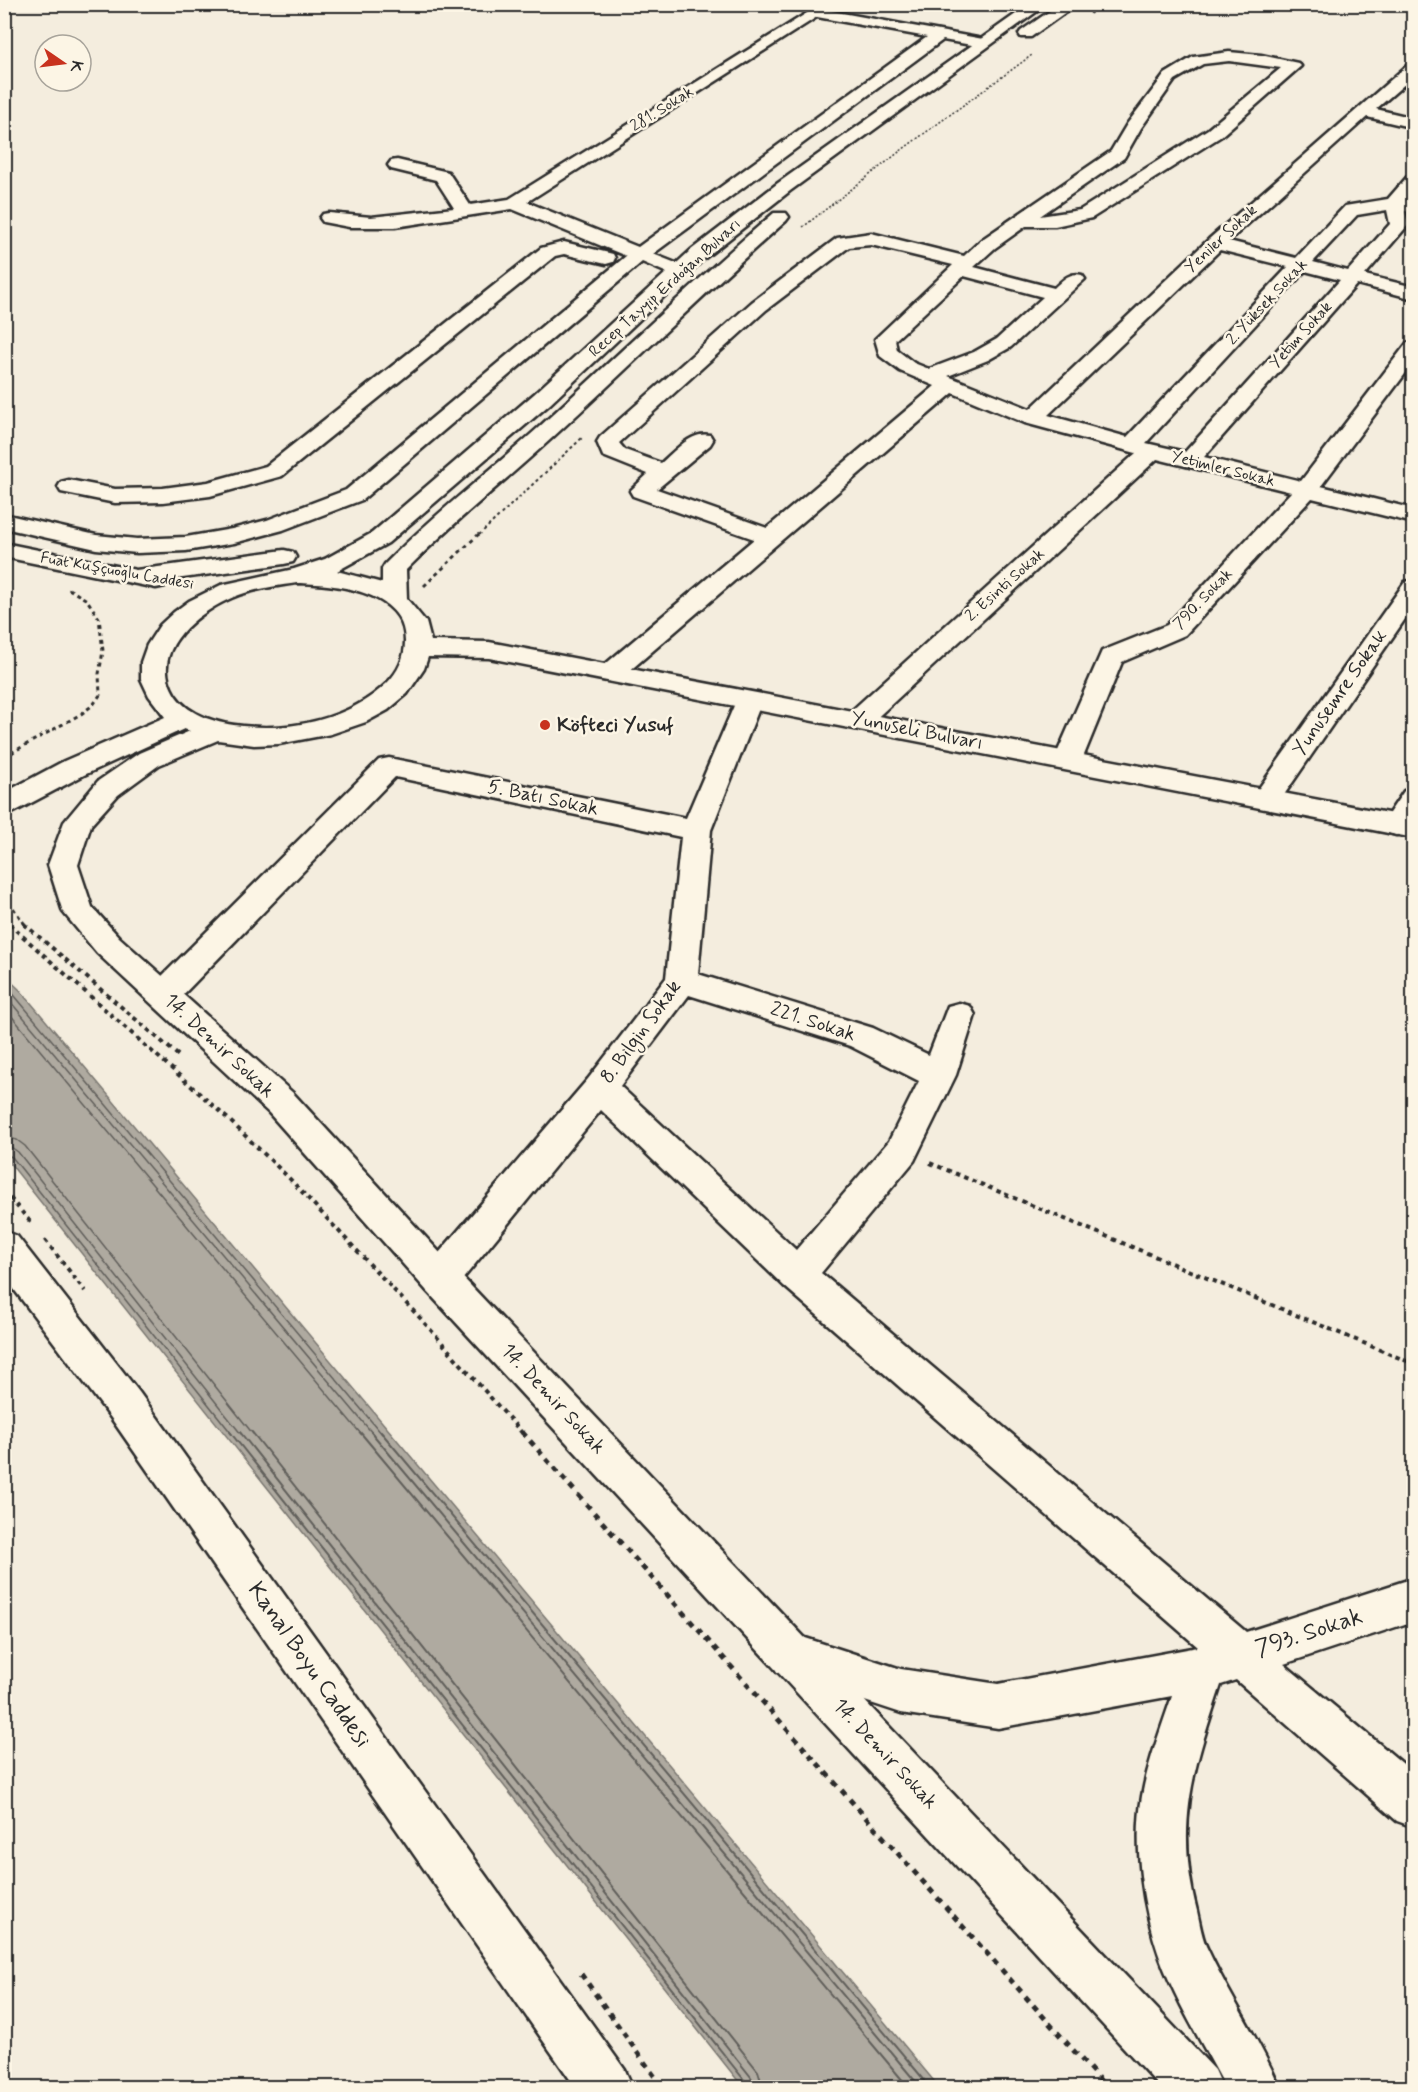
<svg xmlns="http://www.w3.org/2000/svg" width="1418" height="2092" font-family="Mynerve,sans-serif">
  <rect width="100%" height="100%" fill="#f4edde"/>
  <filter id="ink" filterUnits="userSpaceOnUse"><feTurbulence type="fractalNoise" baseFrequency=".0167" numOctaves="2"/><feDisplacementMap in="SourceGraphic" scale="12" xChannelSelector="R" yChannelSelector="G"/><feConvolveMatrix kernelMatrix="1 2 1 2 8 2 1 2 1" color-interpolation-filters="sRGB"/></filter>
  <g filter="url(#ink)">
    <path fill="#afaaa0" stroke="#7a7771" stroke-width="1.5" d="M4,975l17,16 918,1096h-196l-738,-930z"/>
    <g fill="none" stroke-linecap="round" stroke-linejoin="round">
      <path stroke="#605e5a" stroke-width="1.5" d="M4,983l378,451
        M4,994l369,440
        M4,1007l357,427
        M4,1137l13,3 8,6 228,288
        M4,1146l7,1 7,5 223,282
        M4,1154l8,3 220,277"/>
      <path stroke="#605e5a" stroke-width="2" d="M230,1432l515,649 2,7
        M240,1432l511,645 3,11
        M252,1432l506,639 5,17
        M360,1432l549,656
        M371,1432l550,656
        M381,1432l550,656"/>
      <g stroke="#2b2b2b" stroke-width="5">
        <path id="minor" d="M815,8l168,31 7,4 -7,4 -40,-7 -290,214 33,13 2,4 -2,4h-14l-30,-13 -280,238 -79,30 -49,13 -48,8 -49,2 -41,-4 -92,-21v-14l92,21 41,4 49,-2 46,-8 35,-9 79,-30 280,-234 -114,-47 -117,18h-46l-26,-5 -3,-4 3,-4 6,-1 42,4 83,-9 -18,-28 -45,-11 -3,-4 3,-4 6,-1 51,12 22,33 39,-6zM817,17l110,20 -289,210 -111,-45z
          M1229,52l32,3 37,8 3,3 -81,71 -128,81 -37,8h-29l-31,22 -21,19 80,21c9,-8 15,-16 28,-13l3,4 -74,68 -23,13 -40,16 82,33 179,-170 200,-175 5,-1v13l-38,33 38,9v10l-47,-11 -138,124 67,17 49,-52 43,-7 20,-23 6,-1v17l-8,9 8,2v10l-9,-2 3,14 -43,50 49,12v12l-57,-15 -153,173 97,24 106,-138 7,-2v21l-93,124 93,23v14l-102,-25 -127,137 -63,27 -40,98 -4,6 -10,3 -10,-3 -4,-6 48,-109 65,-26 124,-133 -134,-33 -288,266 -10,3 -10,-3 -4,-6 4,-6 287,-260 -111,-30 -72,-30 -333,286 -9,2 -9,-2 -4,-6 4,-6 152,-128 -121,-43 -3,-5 18,-17 -45,-18 -6,-14 3,-5 152,-135 85,-64 34,-5 93,23 17,-16 130,-89 16,-27 38,-50 28,-17zM1229,61l52,7 -73,61 -128,81 -40,6 84,-58 17,-30 34,-48 28,-16zM1387,210l3,14 -42,47 -35,-9 44,-47zM871,245l82,20 -78,74 5,17 20,15 35,15 -168,142 -110,-39 53,-44 3,-5 -3,-5c-19,-4 -35,16 -49,28l-36,-13 -6,-7 147,-133 83,-63zM1220,250l68,17 -161,170 -79,-22zM1305,271l35,9 -155,172 -39,-9zM964,276l79,21 -46,42 -23,13 -45,17 -15,-6 -17,-13 -2,-10z
          M564,242l49,12 2,4 -2,4 -7,2 -42,-10 -9,2 -273,220 -72,20 -47,6 -48,1 -54,-11 -3,-5 3,-5 8,-2 46,9 48,-1 45,-6 58,-16 275,-218z
          M1414,580v26l-137,199 -10,3 -10,-3 -4,-7 4,-7 148,-209z
          M749,693l9,2 4,6 -51,129 -13,144 175,54 56,27 19,-49 11,-3 11,3 5,9 -19,60 -42,86 -93,112 425,359 168,-54v43l-130,43 130,109v54l-17,-6 -161,-141 -15,5c-27,82 -47,138 -24,226 3,13 5,28 11,39 22,47 52,90 72,138h-54c-22,-42 -50,-86 -66,-130 -17,-48 -27,-112 -18,-162 6,-34 19,-67 30,-100l-174,32 -97,-15 -124,-41 -6,-16 6,-16 16,-6 108,35 97,15 200,-37 -414,-361 -183,-176 -148,181 -13,4 -13,-4 -6,-12 6,-12 161,-188 78,-101 15,-141 -286,-60 -220,226 -11,3 -11,-3 -5,-9 5,-9 226,-225 10,-2 297,60 50,-117 4,-6zM689,995l161,51 69,35 -30,60 -93,109 -176,-164z
          M1414,789v32l-8,11 -10,3 -10,-3 -5,-7 23,-34z"/>
      </g>
      <g stroke="#2b2b2b" stroke-width="5">
        <path id="major" d="M1030,4h17l-257,187 -85,67 -155,146 -162,139 -51,28 45,12v-14l3,-5c48,-49 102,-90 153,-136 79,-72 155,-146 236,-215h12l3,4 -3,4c-80,70 -155,145 -234,217 -49,45 -100,85 -146,132l1,29 19,23 5,19 58,1 925,176v20l-925,-180 -61,-1 -4,12 -17,25 -19,16 -22,12 -35,12 -52,10 -25,1 -36,-5 -59,25 -41,30 -27,30 -13,40 14,42 27,30 174,156 160,174 762,803 8,18h-62l-734,-797 -158,-178 -172,-160 -34,-41 -15,-47 16,-43 34,-41 41,-28 51,-22 -6,-2 -100,46 -70,37 -10,3v-22l60,-32 101,-44 -16,-21 -8,-17v-17l6,-17 13,-20 14,-13 15,-11 32,-16 73,-16 31,-10 47,-26 162,-139 157,-144 87,-67zM297,583c37,1 109,7 108,59 0,15 -7,30 -18,41 -37,36 -94,48 -144,43 -24,-2 -54,-10 -68,-31 -29,-46 26,-86 64,-100 19,-7 39,-9 58,-12z
          M1060,4h17l-46,33h-10l-2,-3 2,-3z
          M1403,4h11v5l-9,-2z
          M4,543l132,27 148,-20 9,2 3,5 -3,5 -9,2 -116,16 -3,6 -9,2 -152,-31z
          M4,1231l13,5 122,156 486,678 8,18h-57l-465,-670 -107,-142z"/>
      </g>
      <path stroke="#2b2b2b" stroke-width="1.5" stroke-dasharray="2 2" stroke-linecap="butt" d="M1090,14l14,-10
        M803,227l100,-78 129,-94"/>
      <path stroke="#2b2b2b" stroke-width="2" stroke-dasharray="3 3" stroke-linecap="butt" d="M479,535l104,-98"/>
      <path stroke="#2b2b2b" stroke-width="3" stroke-dasharray="4 4" stroke-linecap="butt" d="M424,586l56,-53
        M4,757l77,-43 12,-9 7,-10 -1,-21 4,-23 -4,-33 -12,-18 -20,-12
        M4,895l22,31
        M4,917l6,9"/>
      <path stroke="#2b2b2b" stroke-width="4" stroke-dasharray="4.5 4.5" stroke-linecap="butt" d="M9,924l218,194 62,60 132,141 102,115
        M24,924l156,133
        M930,1163l484,201
        M4,1191l29,34
        M45,1240l40,51"/>
      <path stroke="#2b2b2b" stroke-width="5" stroke-dasharray="6 6" stroke-linecap="butt" d="M522,1432l585,656
        M581,1974l82,114"/>
      <use href="#minor" fill="#fcf5e5" fill-rule="evenodd"/>
      <use href="#major" fill="#fcf5e5" fill-rule="evenodd"/>
    </g>
  </g>
  <circle fill="#c8321e" stroke="#fcf5e5" stroke-width="2" cx="545" cy="725" r="6"/>
  <g text-anchor="middle" dominant-baseline="central" stroke-width="5" stroke-linejoin="round" paint-order="stroke">
    <g font-size="16" fill="#2b2b2b" stroke="#fcf5e5">
      <text transform="translate(662 109) rotate(-32)">281. Sokak</text>
      <text transform="translate(1221 239) rotate(-43)">Yeniler Sokak</text>
      <text transform="translate(665 288) rotate(-42)">Recep Tayyip Erdoğan Bulvarı</text>
      <text transform="translate(1267 302) rotate(-47)">2. Yüksek Sokak</text>
      <text transform="translate(1301 335) rotate(-48)">Yetim Sokak</text>
      <text transform="translate(1223 469) rotate(14)">Yetimler Sokak</text>
      <text transform="translate(117 571) rotate(10)">Fuat Kuşçuoğlu Caddesi</text>
      <text transform="translate(1005 585) rotate(-42)">2. Esinti Sokak</text>
      <text transform="translate(1203 599) rotate(-46)">790. Sokak</text>
    </g>
    <g font-size="20" fill="#2b2b2b" stroke="#fcf5e5">
      <text transform="translate(1340 693) rotate(-55)">Yunusemre Sokak</text>
      <text transform="translate(917 731) rotate(11)">Yunuseli Bulvarı</text>
      <text transform="translate(543 798) rotate(12)">5. Batı Sokak</text>
      <text transform="translate(813 1022) rotate(18)">221. Sokak</text>
      <text transform="translate(641 1032) rotate(-54)">8. Bilgin Sokak</text>
      <text transform="translate(219 1046) rotate(43)">14. Demir Sokak</text>
      <text transform="translate(553 1399) rotate(47)">14. Demir Sokak</text>
      <text transform="translate(885 1754) rotate(47)">14. Demir Sokak</text>
    </g>
    <g font-size="20" font-weight="bold" fill="#2b2b2b" stroke="#fcf5e5" text-anchor="start">
      <text x="557" y="725">Köfteci Yusuf</text>
    </g>
    <g font-size="24" fill="#2b2b2b" stroke="#fcf5e5">
      <text transform="translate(1309 1633) rotate(-18)">793. Sokak</text>
      <text transform="translate(309 1665) rotate(55)">Kanal Boyu Caddesi</text>
    </g>
  </g>
  <rect width="1418" height="2092" fill="none" stroke="#fcf5e5" stroke-width="24"/>
  <rect x="12" y="12" width="1394" height="2068" fill="none" stroke="#2b2b2b" stroke-width="2" filter="url(#ink)"/>
  <g transform="translate(63 63) rotate(104)"><circle r="28" fill="#fcf5e5" stroke="#a8a49b" stroke-width="1.5"/>
  <path d="M0-4.5L10 22L0 15L-10 22Z" fill="#c8321e"/>
  <text y="-9" font-size="16" font-weight="bold" text-anchor="middle" fill="#2b2b2b">K</text>
  </g>
</svg>
